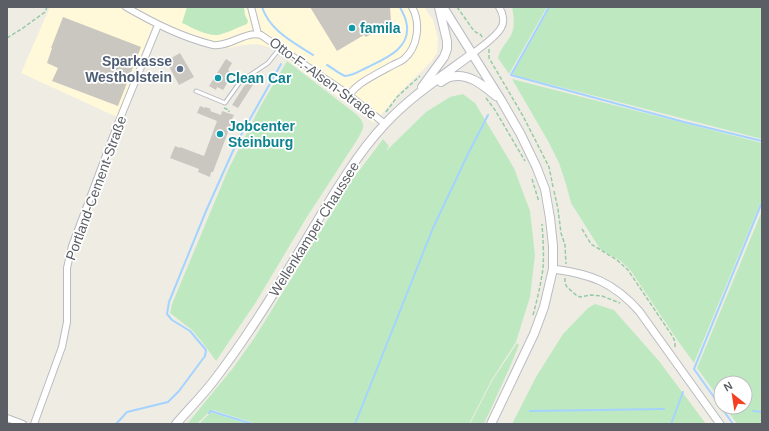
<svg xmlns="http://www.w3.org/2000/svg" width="769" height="431" font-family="Helvetica,sans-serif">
  <rect width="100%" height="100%" fill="#efede3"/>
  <path fill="#fff8d9" d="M50,7h374l9,13 5,18 -1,15 -6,9 -31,30 -26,31 -103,-75 -10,-3 -5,-1 -13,1 -13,3h-9l-13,-1 -55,-22 -36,92 -96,-44z"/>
  <path fill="#bee9c0" d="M187,7h57l1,8 3,6 -1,3c-9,3 -19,9 -29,11 -12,1 -25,-7 -36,-12z
    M512,7h35l-38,67 -11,-16c2,-9 9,-15 13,-23 4,-8 3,-19 1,-28z
    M550,7h212v132l-248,-64 -1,-2 1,-2z
    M287,61l69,53c11,11 8,13 1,26l-52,80 -49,82 -40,59 -13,-18 -11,-13 -22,-17 2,-9 56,-134 32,-63z
    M512,79l250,64v56l-68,164 -16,-22 -47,-70 -10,-10 -21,-12 -29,-46 -5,-19 -7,-21 -11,-22z
    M463,94l12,9 39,65 16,43 5,44 -5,42 -14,45 -25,39 -22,43h-212l-44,-14 -3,1 -13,13h-10l46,-56 22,-31 97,-157 31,-41 6,7 -3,5 40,-39 24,-15z
    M762,211v213h-25l-12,-17h20v-24h-24v18l-24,-33z
    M595,304l19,6 45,51 47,63h-194l24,-47 27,-43 25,-26z
    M517,343l2,2 -10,24 -25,55h-14l22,-43z
    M210,413h4l34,11h-49z"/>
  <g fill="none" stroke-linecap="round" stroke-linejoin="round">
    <path stroke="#a4d3ff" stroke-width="2" d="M262,7c8,24 31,35 51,48
      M549,7l-38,68 173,47 78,19
      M327,65c4,2 14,10 18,11 8,0 16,-6 23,-9 19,-9 45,-20 38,-46 -1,-5 -4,-9 -6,-14
      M530,411l134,-2
      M753,411l9,1
      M209,413l2,-2 3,1 38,12
      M116,424l11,-12 41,-10 11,-11 26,-35 1,-6 -16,-19 -18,-11 -5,-6 2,-12 37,-91 31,-69 44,-78
      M355,424l78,-196 35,-74 20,-39
      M671,424l12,-32
      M733,424l-39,-55 68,-167"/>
  </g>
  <path fill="#cac7c0" d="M310,7h80l1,15 -25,15 -2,-2 -27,16z
    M63,17l78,30 -23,59 -66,-25 6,-13 -11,-5 5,-15h-1z
    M180,53l14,24 -15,8 -13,-24z
    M226,59l6,4 -4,7 5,4 -10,16 -6,-3 -1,3 -7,-4z
    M252,78l4,2 -18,28 -6,-3 16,-25z
    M200,106l5,2v-1l6,2 -1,2 11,4 1,-4 12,4 -2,4h1l-20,53h-2l-1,5 -12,-5 1,-3 -29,-11 5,-12 5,2v-1l24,9 13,-35 -20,-8z"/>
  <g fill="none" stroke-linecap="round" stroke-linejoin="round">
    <g stroke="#b8bbc1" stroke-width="5">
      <path id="service" d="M196,91l29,12 15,-21 28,-19 12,-15"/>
    </g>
    <g stroke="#b8bbc1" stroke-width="8">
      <path id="minor" d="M126,7c28,16 55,30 87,38 17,2 31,-14 48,-10l88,60 36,29
        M251,7l7,27
        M472,54c8,-6 24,-17 29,-26 4,-6 2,-15 -2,-21
        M349,95c3,-4 7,-8 11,-11 10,-7 22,-13 33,-19 3,-2 8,-3 11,-6 14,-12 17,-36 8,-52
        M7,418l16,6
        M34,424l28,-77 5,-25v-54l5,-22 45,-120 41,-101"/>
    </g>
    <g stroke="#b8bbc1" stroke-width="9">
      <path id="tertiary" d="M553,269c38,5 60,13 86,42l81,113"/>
    </g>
    <g stroke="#b9bcc3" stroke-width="10">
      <path id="secondary" d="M443,7l58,93 19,33 16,33 9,23 5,29 3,28v23l-9,38 -10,27 -43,90
        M441,82c3,-2 6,-4 9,-5 18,-5 33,8 46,19
        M422,87l22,-30 3,-8v-8l-8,-34
        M176,424c12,-14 25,-27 36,-41 25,-32 47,-66 68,-100 23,-37 44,-75 68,-111 11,-17 23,-33 37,-48 25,-27 57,-48 87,-70"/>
    </g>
    <path stroke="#96caa8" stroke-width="1.5" stroke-dasharray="4 2" stroke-linecap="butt" d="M457,7l17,24 7,4 2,4
      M7,38l16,-10 22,-16 2,-5
      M489,49v9l34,58 26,51 4,20
      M486,98l9,12 30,51
      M224,108l5,2v2
      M386,112l11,-15 23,-21
      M532,179l7,23
      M554,191l4,18 3,24 4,12 1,19
      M582,229l9,15 26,16 11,10 45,67 2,5v7
      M565,278v5l2,4 9,8 4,2 11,-2 11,1 18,7
      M533,315c4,-15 8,-31 10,-47 1,-14 0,-30 -1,-44"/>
    <use href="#service" stroke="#fff" stroke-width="3"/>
    <use href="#minor" stroke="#fff" stroke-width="6"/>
    <use href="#tertiary" stroke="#fff" stroke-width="7"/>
    <use href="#secondary" stroke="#fff" stroke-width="8"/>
  </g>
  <g fill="#0f9aa8" stroke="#fff" stroke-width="1.5">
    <circle cx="352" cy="28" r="4"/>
    <circle cx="218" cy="78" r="4"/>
    <circle cx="220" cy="134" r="4"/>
  </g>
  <circle fill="#5c6f8a" stroke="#fff" stroke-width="1.5" cx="180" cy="69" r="4"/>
  <g text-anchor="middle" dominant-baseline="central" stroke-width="3.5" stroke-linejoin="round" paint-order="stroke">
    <g font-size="14" font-weight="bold" fill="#0d838f" stroke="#fff" text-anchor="start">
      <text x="360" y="28">famila</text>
      <text x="226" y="78">Clean Car</text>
      <text x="228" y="126">Jobcenter<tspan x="228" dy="16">Steinburg</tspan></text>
    </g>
    <g font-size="14" font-weight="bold" fill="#4e5e75" stroke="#fff" text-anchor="end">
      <text x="172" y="61">Sparkasse<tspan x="172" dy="16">Westholstein</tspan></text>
    </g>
    <g font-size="14" fill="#5b5f65" stroke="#fff">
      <text transform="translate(323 78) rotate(36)">Otto-F.-Alsen-Straße</text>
      <text transform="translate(96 188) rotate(-70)">Portland-Cement-Straße</text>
      <text transform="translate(314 229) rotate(-58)">Wellenkamper Chaussee</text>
    </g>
  </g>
  <rect width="769" height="431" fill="none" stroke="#5b5f65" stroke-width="16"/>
  <g transform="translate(733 395) rotate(330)"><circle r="19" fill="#ffffff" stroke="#bdbfc1"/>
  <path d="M0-3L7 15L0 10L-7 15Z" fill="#f63e23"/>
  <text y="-6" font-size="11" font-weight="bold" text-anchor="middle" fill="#5b5f65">N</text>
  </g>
</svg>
